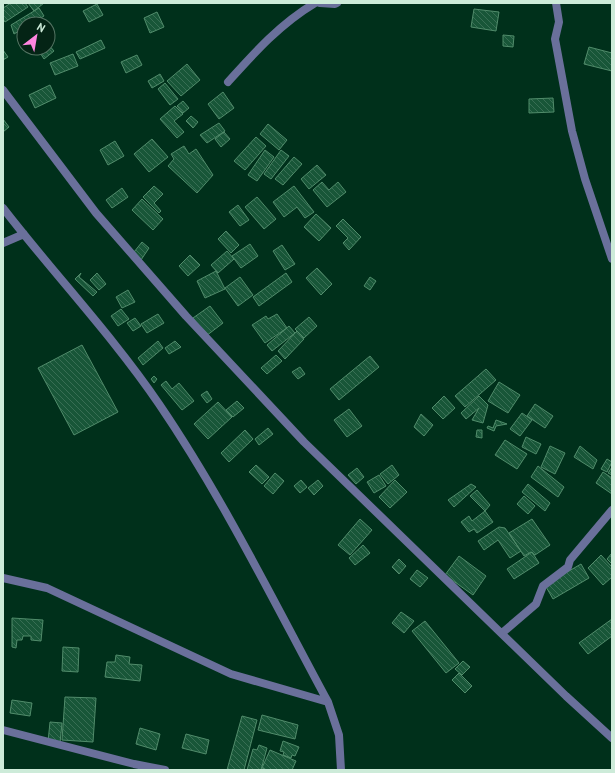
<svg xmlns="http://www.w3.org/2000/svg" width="615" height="773" font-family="'PT Sans',sans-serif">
  <defs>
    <pattern id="building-back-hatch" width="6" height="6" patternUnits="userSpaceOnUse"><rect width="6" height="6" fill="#185638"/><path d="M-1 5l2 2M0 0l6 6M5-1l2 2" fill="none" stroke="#386e54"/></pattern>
  </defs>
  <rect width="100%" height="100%" fill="#00301b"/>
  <path fill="url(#building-back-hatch)" stroke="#518c6b" d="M11,3h14l3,4 -23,15 -2,-3v-11z
    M28,3h16l-10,8z
    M97,4l6,11 -14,7 -6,-11z
    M39,8l5,8 -13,8h-7v4l-10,6 -3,-9z
    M474,9l25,3 -3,19 -25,-4z
    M157,12l7,15 -14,6 -6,-15z
    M503,35l11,1 -1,11 -10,-1z
    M101,40l4,8 -25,11 -4,-7z
    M48,44l6,7 -10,8 -7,-11h11z
    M589,47l23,6v18l-28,-7z
    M3,50l5,7 -5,3z
    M73,54l5,12 -23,9 -5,-12z
    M137,55l5,10 -16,8 -5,-11z
    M187,64l13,16 -19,16 -14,-15z
    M160,74l4,7 -12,7 -4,-7z
    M165,83l13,16 -8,6 -12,-16z
    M50,85l6,13 -21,10 -6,-13z
    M223,92l11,16 -15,11 -11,-15z
    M553,98l1,14 -25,1v-14z
    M183,101l6,7 -6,5 -6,-7z
    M175,106l8,8 -9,7 10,11 -7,6 -17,-19z
    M191,116l7,6 -5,6 -7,-7z
    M3,119l6,8 -6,5z
    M219,123l6,8 -18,12 -7,-8z
    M268,124l19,16 -8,10 -19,-16z
    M224,132l6,7 -9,8 -6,-8z
    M256,137l10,9 -21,24 -11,-9z
    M152,139l16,18 -19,15 -15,-18z
    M115,141l9,15 -16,9 -8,-15z
    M184,146l5,8 7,-5 17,26 -16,18 -29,-27 6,-7 -3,-5z
    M265,150l9,7 -17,24 -9,-6z
    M281,150l8,6 -18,23 -7,-5z
    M294,157l8,7 -19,21 -8,-6z
    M317,165l9,10 -17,14 -8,-10z
    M322,182l7,8 9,-8 8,10 -19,15 -14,-17z
    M154,186l9,8 -9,9 7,8 -2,2 -16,-16z
    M294,186l20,26 -9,6 -8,-11 -13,10 -11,-15z
    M122,188l6,9 -16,11 -6,-8z
    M257,197l19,22 -12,10 -19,-22z
    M142,199l21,20 -10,11 -21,-20z
    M238,205l11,15 -9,6 -11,-14z
    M316,214l15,14 -12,13 -15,-14z
    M343,219l18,18 -12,13 -6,-7 5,-5 -12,-12z
    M226,231l13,14 -8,8 -13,-14z
    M142,242l7,6 -8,12 -7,-8z
    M250,244l8,12 -17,12 -9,-12z
    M282,245l13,19 -10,6 -12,-19z
    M227,251l7,8 -16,14 -7,-8z
    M190,255l10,10 -12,11 -9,-10z
    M317,268l15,16 -11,11 -15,-17z
    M216,271l9,18 -20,9 -8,-17z
    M81,273l-2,4 18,15 -4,4 -18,-17z
    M97,273l9,11 -7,6 -9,-10z
    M286,273l6,9 -33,24 -6,-9z
    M240,277l13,18 -15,11 -13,-18z
    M370,277l6,4 -6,9 -6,-4z
    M128,290l7,12 -13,6 -6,-11z
    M210,306l13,17 -17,13 -13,-18z
    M121,309l8,10 -11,7 -7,-10z
    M158,314l6,9 -17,10 -6,-9z
    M277,314l10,14 -22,15 -13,-18 14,-9 2,3z
    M309,317l8,9 -13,12 -9,-9z
    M135,318l6,8 -8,5 -6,-8z
    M289,326l6,7 -23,18 -5,-6z
    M297,331l7,8 -19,20 -7,-8z
    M158,341l5,7 -20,17 -5,-7z
    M175,341l6,6 -12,7 -4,-6z
    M82,345l36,67 -44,23 -36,-67z
    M276,355l6,6 -15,13 -6,-6z
    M370,356l9,11 -40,33 -9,-11z
    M300,367l5,7 -7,5 -6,-7z
    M486,369l10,11 -31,27 -10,-11z
    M154,376l3,3 -3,4 -3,-4z
    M166,381l6,8 7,-6 15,18 -12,9 -21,-25z
    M499,382l21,13 -12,18 -20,-12z
    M207,391l5,8 -5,4 -6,-8z
    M444,396l11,12 -12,11 -11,-11z
    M479,396l9,9 -5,18 -11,-3 7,-12 -13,11 -5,-6z
    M237,401l7,7 -11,9 -7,-7z
    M218,402l14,15 -24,22 -14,-15z
    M535,404l18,12 -8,12 -18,-12z
    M349,409l13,17 -15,11 -13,-17z
    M522,413l10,7 -12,16 -10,-7z
    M421,414l12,11 -9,11 -10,-9z
    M496,420l11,4 -11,2 -2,5 -7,-3 1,-2 5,2z
    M268,428l5,6 -14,11 -4,-6z
    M245,430l8,9 -24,23 -8,-9z
    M477,430h5v8l-6,-1z
    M526,437l15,7 -5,10 -14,-7z
    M505,440l22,14 -10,15 -22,-14z
    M550,446l15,7 -10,21 -14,-7z
    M580,446l17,14 -4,9 -19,-12z
    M607,459l5,3 -5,10 -6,-3z
    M256,465l13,12 -7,7 -13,-12z
    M392,465l7,10 -11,9 -8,-10z
    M538,466l26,21 -6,10 -27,-20z
    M612,467v8l-4,-2z
    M357,468l7,9 -8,7 -8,-9z
    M603,472l9,6v16l-16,-11z
    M275,473l9,8 -11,13 -9,-8z
    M379,475l7,11 -12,7 -7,-11z
    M301,480l6,7 -7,6 -6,-7z
    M318,480l5,6 -9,9 -6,-7z
    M395,480l12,12 -17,16 -11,-11z
    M471,484l5,3 -22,20 -6,-7z
    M528,484l22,19 -5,8 -23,-19z
    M477,490l13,15 -5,6 -15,-15z
    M524,496l11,10 -7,8 -11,-10z
    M485,511l8,11 -16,11 -3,-4 -5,3 -8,-10 8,-6 3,5z
    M360,519l12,11 -22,25 -12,-10z
    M532,519l18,26 -15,10 -4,-3 -7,4 -15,-23z
    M499,527l6,1 16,23 -11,7 -12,-18 -14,10 -6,-9z
    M363,545l7,8 -15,12 -6,-7z
    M532,552l7,11 -25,16 -7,-10z
    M612,553v11l-5,-5z
    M601,555l11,12v10l-9,8 -15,-17z
    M459,556l27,20 -13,19 -28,-20z
    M399,559l7,7 -7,8 -7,-7z
    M581,564l8,14 -36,21 -8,-14z
    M417,570l11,8 -8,9 -10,-8z
    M401,612l13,9 -10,12 -12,-10z
    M12,618l31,2 -2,21 -10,-1v-4h-8l-1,4h-5l-1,8 -4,-1z
    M612,619v17l-24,18 -9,-11z
    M425,621l34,42 -13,10 -34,-42z
    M63,647l16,1 -1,24 -16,-1z
    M116,655l14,2 -1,7 13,1 -2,16 -35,-4 2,-15h8z
    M463,661l7,6 -8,8 -7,-6z
    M459,673l13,13 -7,7 -13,-13z
    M65,697l31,1 -3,44 -31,-2z
    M12,700l20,3 -2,13 -20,-3z
    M262,715l36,10 -3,14 -37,-9z
    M242,716l15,4 -13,50h-17z
    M50,722l12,1 -2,20 -12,-1z
    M140,728l20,6 -4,16 -20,-6z
    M186,734l23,6 -3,14 -24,-6z
    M283,741l16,6 -4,9 -3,-1 -1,3 -8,-3 1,-3 -4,-1z
    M259,745l8,3 -6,22h-14l6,-21 4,1z
    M270,750l26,11 -4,9h-25l-5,-2z"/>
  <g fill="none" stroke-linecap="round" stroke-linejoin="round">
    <path stroke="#6a709b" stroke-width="8" d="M320,3l15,1 2,-1
      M556,3l3,19 -4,17 17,92 13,48 27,80
      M228,82c27,-30 52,-58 87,-79
      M3,90l93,123 90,103 118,126 262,254 46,42
      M3,208c51,66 109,127 156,196 64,94 115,198 169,298
      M3,243l21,-9
      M3,578l44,10 184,86 97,28 11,33 2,35
      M502,633l34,-29 7,-18 25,-19 2,-7 42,-50
      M3,730l131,34 31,6"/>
  </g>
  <rect width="615" height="773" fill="none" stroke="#cdebd9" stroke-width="8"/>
  <g transform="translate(36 36) rotate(31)"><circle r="19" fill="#042415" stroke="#547463"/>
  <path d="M0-3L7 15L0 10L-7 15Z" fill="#ff85df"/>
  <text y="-6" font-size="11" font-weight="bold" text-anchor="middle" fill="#cdebd9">N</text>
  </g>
</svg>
